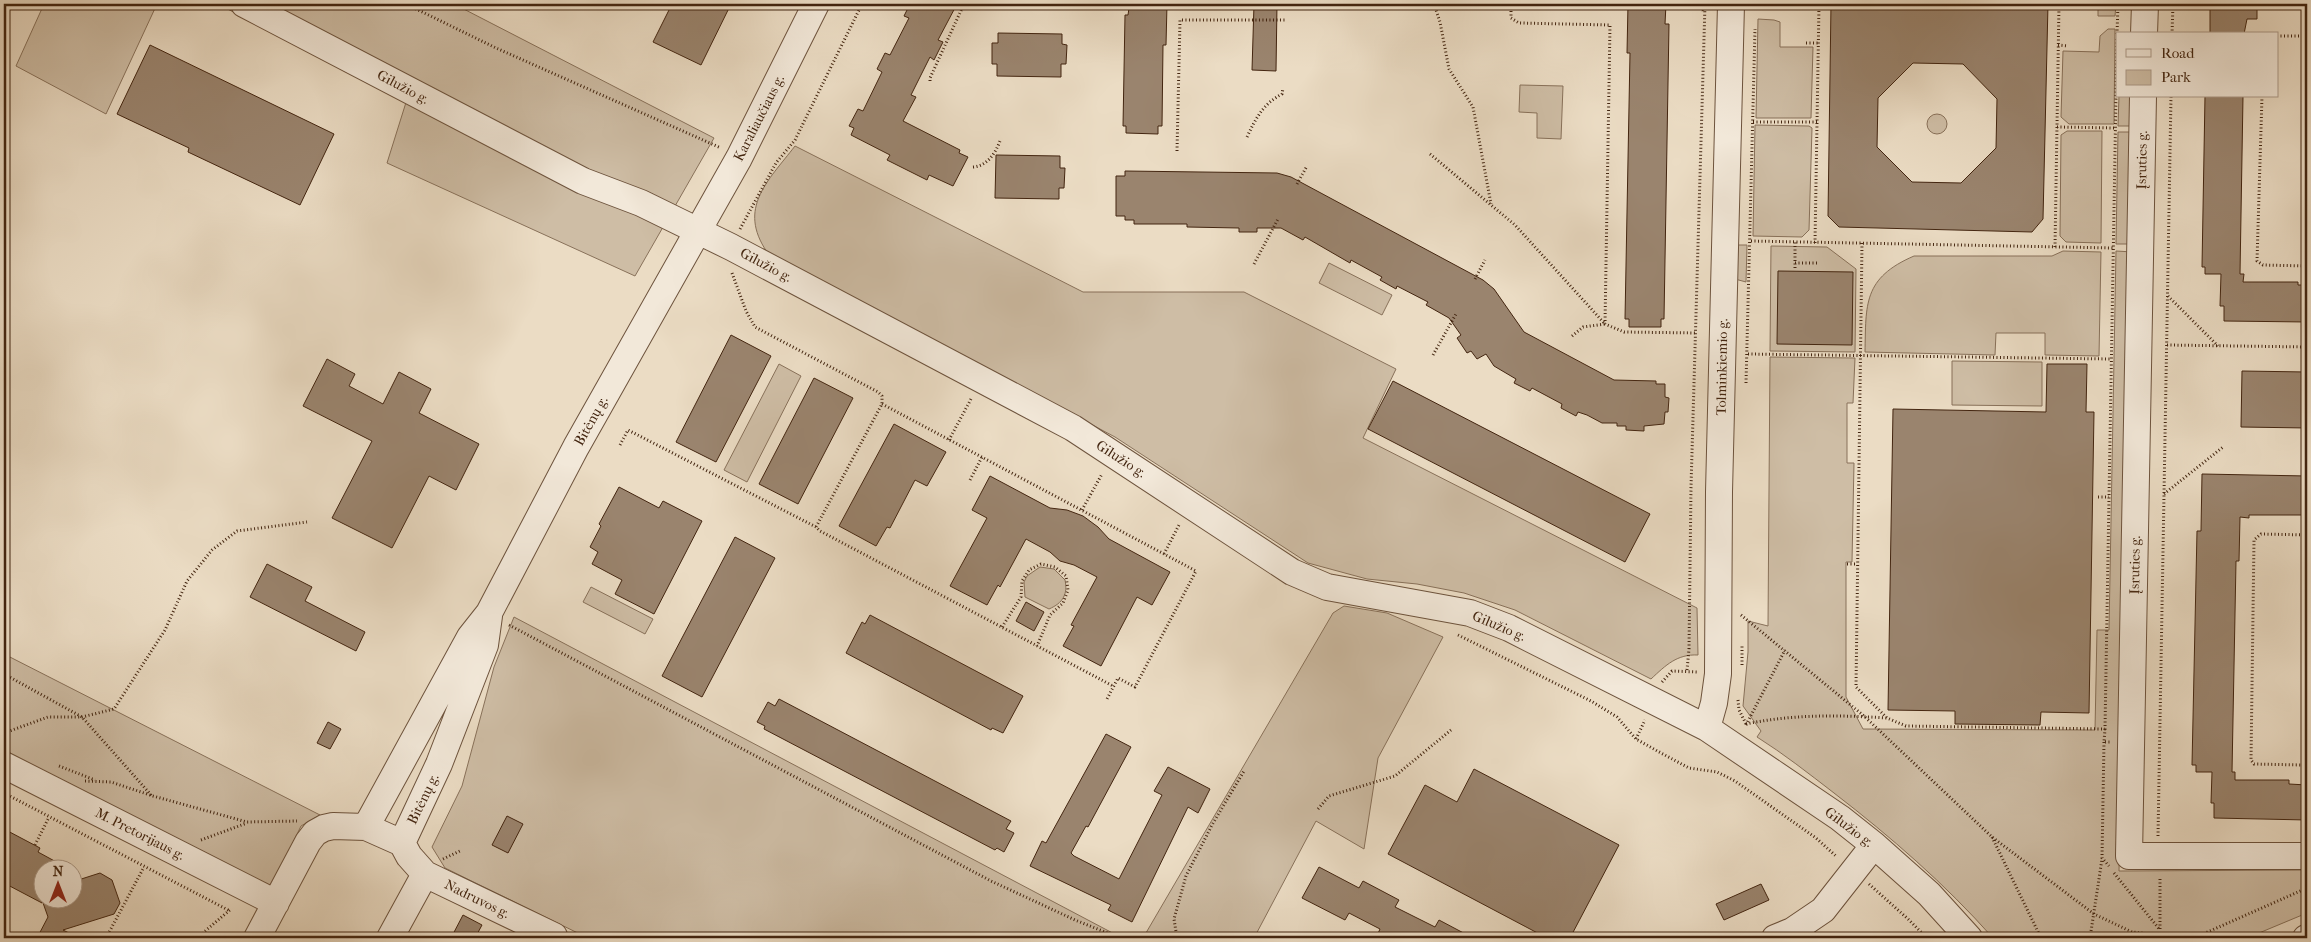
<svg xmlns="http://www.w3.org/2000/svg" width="2311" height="942" font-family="'IM FELL French Canon',serif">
  <rect width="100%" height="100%" fill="#ebdcc4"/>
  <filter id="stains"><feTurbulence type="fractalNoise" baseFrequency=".004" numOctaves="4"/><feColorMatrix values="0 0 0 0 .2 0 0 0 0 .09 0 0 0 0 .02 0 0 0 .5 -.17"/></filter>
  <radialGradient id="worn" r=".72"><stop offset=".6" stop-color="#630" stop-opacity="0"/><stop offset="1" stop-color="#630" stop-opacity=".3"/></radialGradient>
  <path fill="#cebda5" stroke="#88715a" d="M44,4h113l-51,110 -90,-48z
    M217,4h237l260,134 -79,138 -248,-113 21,-67z
    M1758,4h56v5h-56z
    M2098,4h18l-1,12h-17z
    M1758,19l16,1 6,2v25h33l-2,71h-55z
    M2108,29h7l-1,95h-45l-8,-7 2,-66 36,1 1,-16z
    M1520,85l43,1 -2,53 -24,-1v-25l-18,-1z
    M2119,96h16l-1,30h-16z
    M1927 124a10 10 0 1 1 20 0a10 10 0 1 1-20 0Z
    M1755,125l54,1 3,2 -3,102 -7,7 -49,-1z
    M2067,131h35l-1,112 -35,-1 -6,-6 1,-101z
    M2118,132h16l-1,112h-17z
    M795,146l288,146h161l152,77 -33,69 334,170 1,47c-21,-1 -32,10 -47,24l-136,-69 -51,-17 -47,-9 -50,-5 -59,-16 -193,-126 -348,-185c-30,-44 1,-71 28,-106z
    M1734,245h13l-1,37 -11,-3z
    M1771,246l56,1 29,22 -1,83 -85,-1z
    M2063,251l38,1 -2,104 -54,-1v-22h-49l-1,22 -130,-3c1,-48 -2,-74 49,-96h138z
    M2116,251l17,1 -14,619 188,-1v43l-60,25h-254c-48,-54 -102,-101 -159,-145 -26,-20 -50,-39 -77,-56l4,-6 -18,-25 5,-54v-31l20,5 2,-269 85,1 -2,45h-6v60h7l-2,99h-6v135l17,32 232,1 2,-100h12z
    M1329,263l63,32 -10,20 -63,-32z
    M1952,361l90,1v44l-90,-1z
    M779,364l22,12 -54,106 -23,-12z
    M1040,567l14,2 11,11c3,14 -2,23 -16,29l-24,-12 -1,-15 3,-6z
    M591,587l62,32 -8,15 -62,-32z
    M1344,606l43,7 56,24 -65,121 -14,91 -48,-28 -62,117h-111l190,-325z
    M514,617l608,321h-534l-143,-70 -13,-21 30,-61 32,-119z
    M4,654l316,161 -19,11 -28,58 -6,4 -263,-133z"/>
  <path fill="#9a846e" stroke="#432510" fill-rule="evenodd" d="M672,4h59l-30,61 -48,-23z
    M910,4h47l-19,36 5,2 -9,18 -4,-3 -19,38 5,2 -13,24 57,29 -1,3 9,4 -15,29 -24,-11 -2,5 -40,-20 3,-5 -39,-20 3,-7 -5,-2 9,-17 5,2 19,-39 -5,-3 8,-16 5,2 19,-37 -5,-2z
    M1148,4h19l-1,41h-3l-1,81h-4v8l-32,-1v-7h-3l2,-111h3l1,-7h19z
    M1254,4h23l-1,67 -24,-1z
    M1628,4h38l-1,20h4l-5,295h-3v8h-32v-8h-4l5,-266h-3z
    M1831,4h217l-5,215 -11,13 -193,-5 -11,-11zM1913,63l50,1 34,35 -1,49 -35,35 -49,-1 -35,-35 1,-49z
    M2210,4h47v15h-10l-3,15h-34z
    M998,33l64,1v10l5,1 -1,19h-5v13l-64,-1v-12h-5v-21h6z
    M150,45l184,89 -34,71 -112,-53 1,-4 -72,-34z
    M2205,96h38l-3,178h4l-1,8h55v3h9v37l-83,-1v-15h-4l1,-32h-16v-7h-3z
    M996,155l64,1v12h5l-1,20h-5v11l-64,-1z
    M1125,171l152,2 14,4 192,103 11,9 30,43 90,48 42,1v3h9v13l4,1 -1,14h-3l-1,12 -20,2v5l-18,-1v-4h-9v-3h-15l-15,-8 -9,-3 -2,4 -15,-8 1,-4 -30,-16 -2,3 -16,-8 2,-4 -22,-13 -8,-12 -9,5 -6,-8 -4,2 -10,-15 4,-3 -12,-17 -23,-13 2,-3 -31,-16 -1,3 -16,-9 2,-3 -31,-17 -1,3 -45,-26 -2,3 -22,-12h-24v4h-18v-4l-52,-1v-3h-53v-4h-9v-4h-9v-40h9z
    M1778,271l75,1 -1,73 -75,-1z
    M731,335l40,21 -55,106 -40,-20z
    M327,359l28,15 -6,12 34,18 16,-32 32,17 -12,24 60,31 -23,46 -27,-14 -37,72 -60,-30 40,-77 -69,-35z
    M2047,364h40l-1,48h8l-5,301 -48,-1 -1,13 -85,-1v-13l-67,-1 5,-301 153,3z
    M2242,371l65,1v56l-66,-1z
    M814,378l39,20 -55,106 -39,-20z
    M1393,381l257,133 -25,48 -257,-133z
    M894,424l52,28 -19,34 -12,-6 -25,48 -3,-1 -11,19 -37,-20z
    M2202,474l105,2v39h-58v3l-9,-1 -1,44h-3l-4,211h3v8h54v4l18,1v35l-93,-2v-15h-3l1,-31h-16v-7h-4l5,-234h4z
    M990,476l60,32 17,2 16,6 15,11 11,12 61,33 -18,33 -15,-8 -36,69 -38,-20 11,-20 -3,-1 26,-48 -23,-12 -14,-4 -10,-9 -24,-13 -26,48 -2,-2 -11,20 -37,-19 37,-68 -15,-8z
    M619,487l40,21 4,-7 39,20 -48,93 -39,-20 7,-14 -30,-16 6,-12 -8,-5 11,-21 -2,-2z
    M735,537l40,21 -73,139 -40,-21z
    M267,564l45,23 -7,14 60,31 -9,19 -106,-54z
    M1026,602l18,10 -10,19 -18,-10z
    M870,615l153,81 -20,37 -11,-5 -1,2 -145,-77 16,-31 3,2z
    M779,699l232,122 -5,8 8,4 -10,19 -7,-4 -2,2 -231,-121 1,-3 -8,-4 11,-20 7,4z
    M328,722l13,7 -11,20 -13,-6z
    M1106,734l25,13 -43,80 -2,-1 -15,27 3,3 45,23 43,-84 -8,-4 14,-24 42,22 -12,24 -10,-6 -56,115 -24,-12 3,-5 -81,-39 12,-25 4,2z
    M1474,769l145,76 -49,93h-23l-159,-84 37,-69 32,17z
    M507,816l16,8 -15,29 -16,-8z
    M4,829l36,19 -2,4 33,18h-29v30h30v-18l28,-9 12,7 8,23 -6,11 -51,16 16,8h-42l11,-21 -6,-17v3l-38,-20z
    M1319,867l40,21 4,-7 36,19 -4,7 40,20 4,-7 34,18h-97l4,-9 -31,-16 -4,7 -43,-22z
    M1761,884l8,16 -45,20 -8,-16z
    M463,915l19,10 -7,13h-24z"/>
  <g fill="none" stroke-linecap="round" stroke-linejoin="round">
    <g stroke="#6d533d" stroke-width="28">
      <path id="minor" d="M244,4l339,177 58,22 90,44 342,181 219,144 35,15 143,26 39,15 198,100 133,90 34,27 55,49 40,44
        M2144,34l1,-30
        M2143,96l-14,760h178
        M1707,728l7,-25 4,-29 1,-182 12,-488
        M4,765l272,138
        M366,827l104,-190 19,-24 87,-166 163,-289 77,-154
        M402,843l37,-79 46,-119 4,-29
        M257,938l51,-96 7,-9 9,-5 9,-2 33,1 36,16 7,13 16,18 129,62 -1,2
        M390,938l35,-64
        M1775,938l17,-7 31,-21 51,-65
        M2306,938h1"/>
    </g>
    <path stroke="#432510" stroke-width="3" stroke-dasharray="1 2.5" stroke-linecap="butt" d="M406,4l90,44 225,100
      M1434,4l6,18 9,47 24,38 18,97
      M1511,4v14l8,5 91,2 -5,299 19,8 73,1
      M1699,4l5,8
      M2117,34l1,-30
      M2172,34l1,-30
      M2277,36h30
      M1806,43h12
      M2058,45l10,1
      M930,81v-3l34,-74
      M2262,96l-5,165 6,4 44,1
      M1753,122h64
      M2057,127l59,1
      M1247,137c9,-19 16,-33 35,-43l1,-6
      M1177,151l3,-131h105
      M1430,154l85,71 90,99 -22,3 -12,10
      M973,167c14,-1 22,-13 27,-26
      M1297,184l10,-18
      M740,229l36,-66 19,-23 67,-136
      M1751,241l363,7
      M1815,243l4,-239
      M1862,243l-6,444 31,31 19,8 199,3 12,-692
      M2055,247l4,-243
      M1795,263h23
      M1254,264l24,-45
      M1795,268v-26
      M732,273l14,38 9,16 123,65 4,4v8l-66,123
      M1475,279l10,-19
      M2168,296l50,50
      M2167,345l140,2
      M1748,354l363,5
      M1433,355l23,-41
      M1746,383l9,-354
      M882,404l314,167 -61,116 -17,-9 -11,21
      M949,440l22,-41
      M620,445l8,-15 188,97 4,4 293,155
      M970,480l12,-23
      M2164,494l59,-47
      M2098,497h11
      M1082,510l20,-36
      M2307,535l-46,-1 -7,6 -3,220 3,4 48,1 5,-4
      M1164,554l16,-31
      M1847,564h9
      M1741,615l123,101 128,121 102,77 38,18 28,3
      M509,625l482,256 84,39 45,18
      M1002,627l19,-30 1,-16 7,-11 12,-6 14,3 11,9 2,14 -5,13 -13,12 -13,31
      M1458,635l133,66 26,16 19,22 25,14 28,15 28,4 18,9 81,57 21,19
      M1742,665v-21
      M1687,670l2,-21 2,-162 14,-483
      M4,674l78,43 70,79
      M1662,682l10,-11 26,1
      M1738,700l1,10 7,14
      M1746,724c48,-10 94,-9 141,-6
      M1746,725l39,-75
      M2105,729l-1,13h7
      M4,733l44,-16h34l32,-8 51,-79 22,-49 25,-31 25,-19 70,-9
      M1636,739l9,-19
      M2104,742l-2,116 7,8
      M59,766l36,14
      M85,781l26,1 42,14 94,26 50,-1
      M4,793l226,118
      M1318,809l11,-13 66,-20 56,-46
      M2158,836l13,-740
      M1992,837l49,101
      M201,840l46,-17
      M35,845l14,-28
      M443,859l19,-9
      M2114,873l46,57
      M1869,884l39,35 19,19
      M2160,929v-52
      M106,938l38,-71
      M197,938l34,-29
      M1177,938l-3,-19 12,-43 26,-51 32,-54
      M2090,938l12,-79
      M2194,938l113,-50"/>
    <use href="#minor" stroke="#f2e8d9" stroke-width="26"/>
  </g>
  <g text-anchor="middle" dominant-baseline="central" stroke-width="4.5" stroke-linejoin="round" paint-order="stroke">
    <g font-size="14" fill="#432510" stroke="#f2e8d9">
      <text transform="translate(403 87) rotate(28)">Gilužio g.</text>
      <text transform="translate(759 118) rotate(-63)">Karaliaučiaus g.</text>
      <text transform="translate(2142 160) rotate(-89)">Įsruties g.</text>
      <text transform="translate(766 265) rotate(28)">Gilužio g.</text>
      <text transform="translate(1722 367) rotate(-89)">Tolminkiemio g.</text>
      <text transform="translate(591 421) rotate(-61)">Bitėnų g.</text>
      <text transform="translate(1121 459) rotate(33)">Gilužio g.</text>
      <text transform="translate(2135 565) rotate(-89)">Įsruties g.</text>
      <text transform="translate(1499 626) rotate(23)">Gilužio g.</text>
      <text transform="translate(423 799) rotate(-64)">Bitėnų g.</text>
      <text transform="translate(1849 827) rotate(37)">Gilužio g.</text>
      <text transform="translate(140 834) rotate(27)">M. Pretorijaus g.</text>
      <text transform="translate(477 899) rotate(26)">Nadruvos g.</text>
    </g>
  </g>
  <rect width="2311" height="942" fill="none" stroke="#ebdcc4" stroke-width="20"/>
  <rect x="5" y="5" width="2301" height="932" fill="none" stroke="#432510" stroke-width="2.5"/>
  <rect x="10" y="10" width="2291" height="922" fill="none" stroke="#432510"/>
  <rect x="2116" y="32" width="162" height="65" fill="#f2e8d9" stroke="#ac9a89"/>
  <rect x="2126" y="49" width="25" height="8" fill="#f2e8d9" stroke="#ac9a89"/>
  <text x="2161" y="58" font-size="15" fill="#432510">Road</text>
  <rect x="2126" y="70" width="25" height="15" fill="#cebda5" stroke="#ac9a89"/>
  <text x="2161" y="82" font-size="15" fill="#432510">Park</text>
  <g transform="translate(58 884)"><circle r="24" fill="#f2e8d9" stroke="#ac9a89"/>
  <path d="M0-4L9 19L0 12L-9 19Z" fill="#8f2418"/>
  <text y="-8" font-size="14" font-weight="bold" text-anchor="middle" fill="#432510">N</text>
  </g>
  <rect width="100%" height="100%" filter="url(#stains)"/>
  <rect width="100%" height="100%" fill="url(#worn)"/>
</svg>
